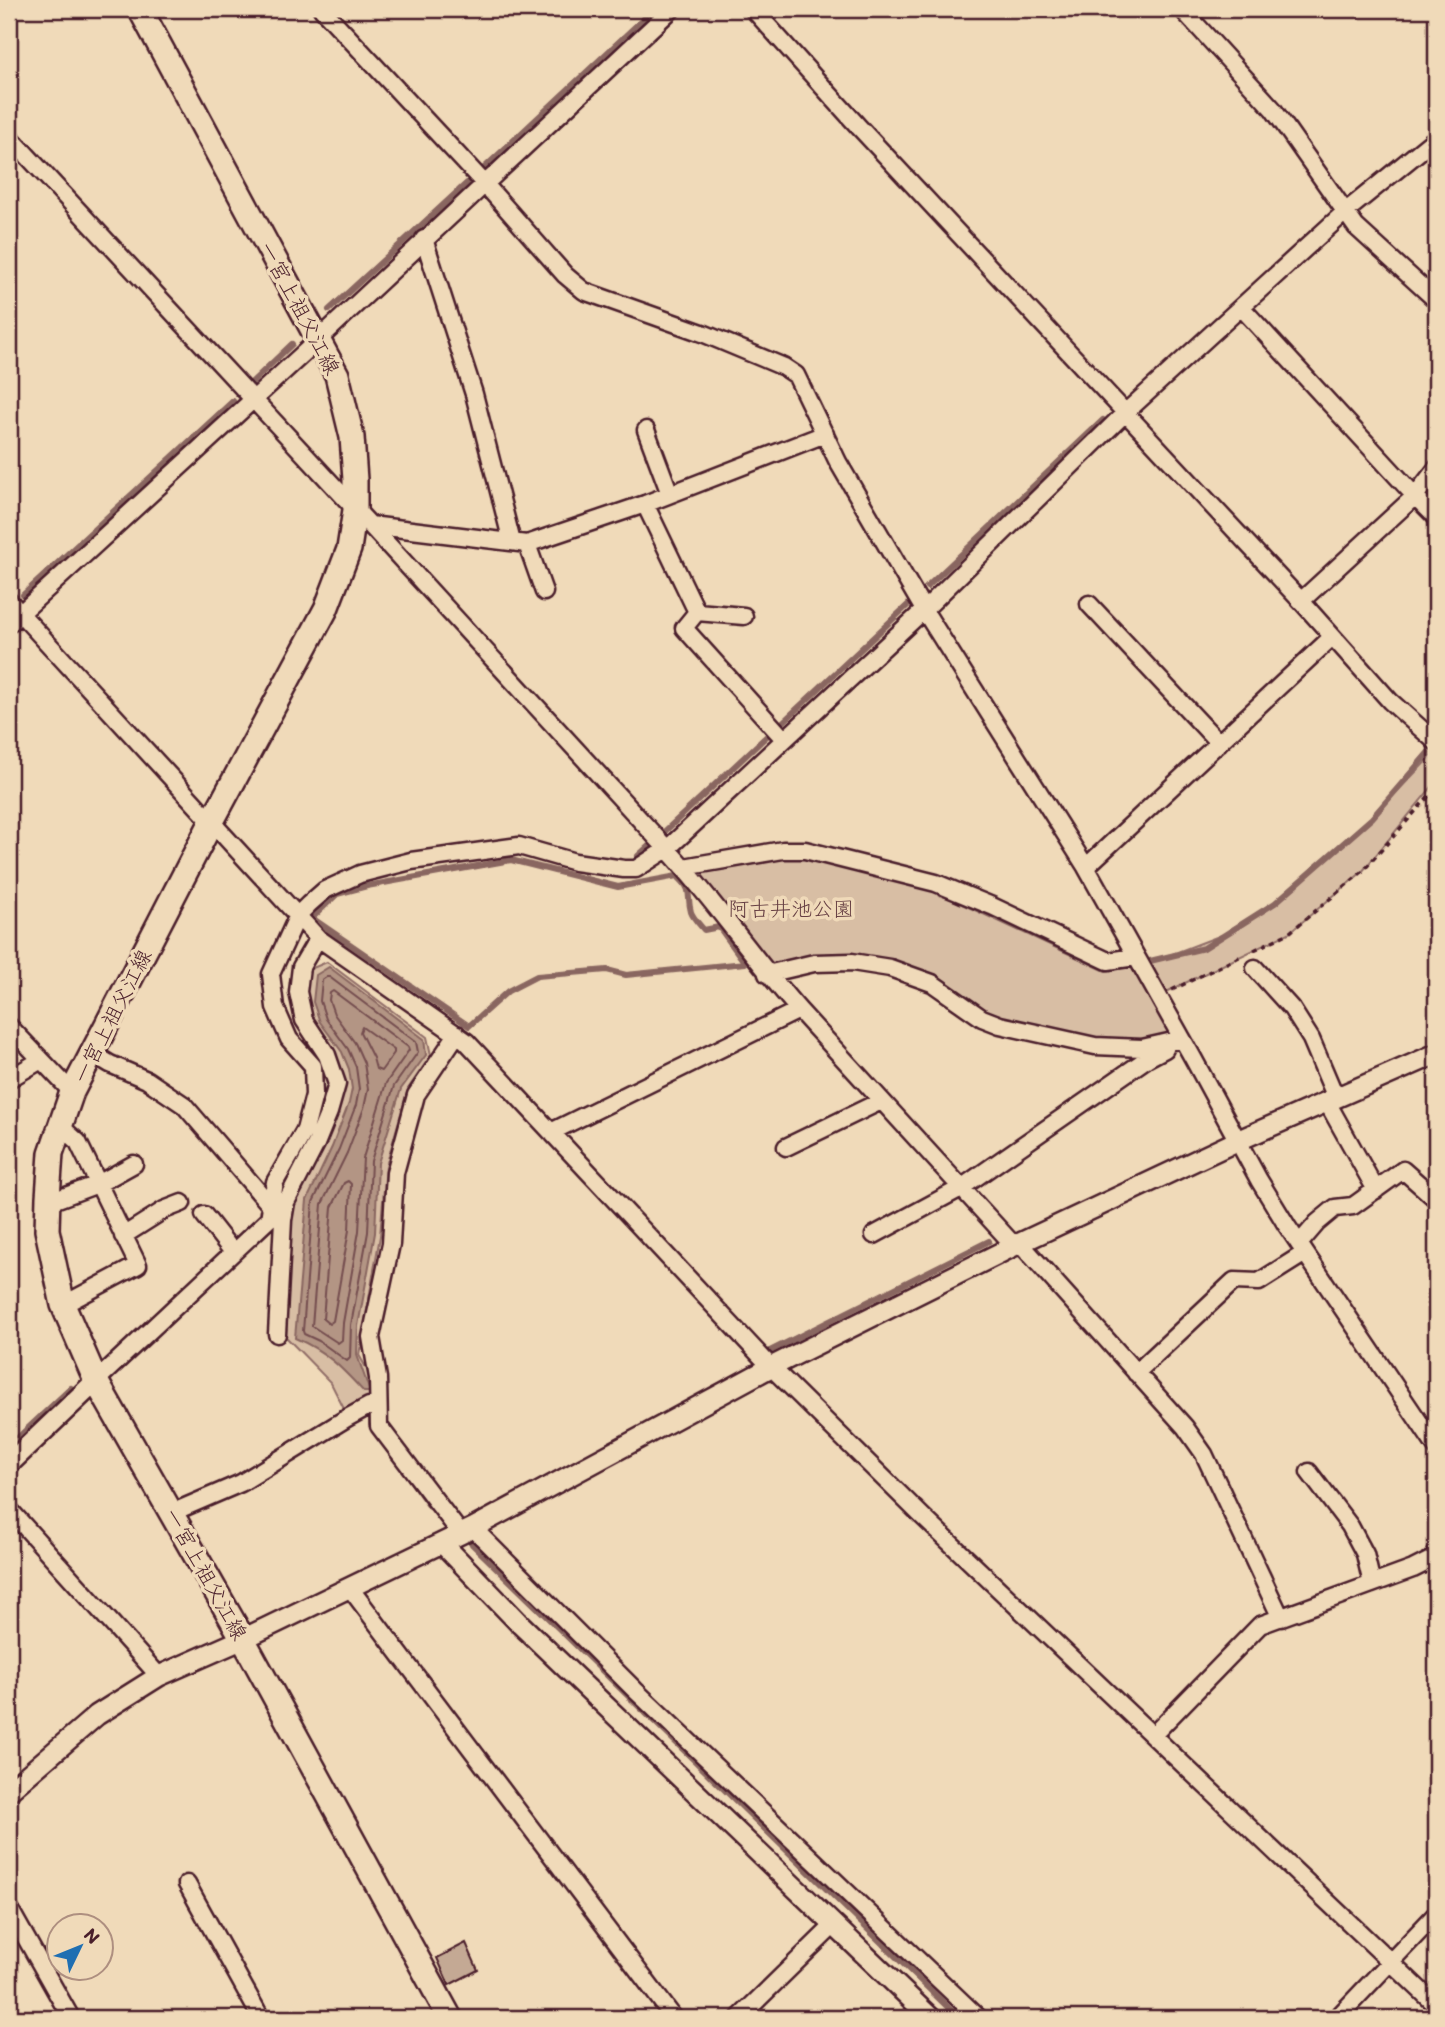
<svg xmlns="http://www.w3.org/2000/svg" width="1445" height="2027" font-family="Itim,'Klee One',sans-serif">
  <rect width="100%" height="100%" fill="#f0dab9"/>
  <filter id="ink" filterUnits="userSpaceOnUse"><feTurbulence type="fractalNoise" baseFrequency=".0143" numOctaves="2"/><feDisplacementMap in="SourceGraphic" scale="14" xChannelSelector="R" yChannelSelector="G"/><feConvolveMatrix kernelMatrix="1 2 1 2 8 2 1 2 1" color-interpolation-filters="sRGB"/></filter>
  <g filter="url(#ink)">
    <path fill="#d8bea4" stroke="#916e68" stroke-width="2" d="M1436,751v31l-74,90 -73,61 -131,63 24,43 -40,9 -142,-23 -68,-42 -80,-21 -85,12 -83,-107 99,-17 109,22 249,94 86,-33 48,-30 97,-85z
      M327,962l100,75 4,18 -23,34 -22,77 -6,70 -21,119 14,25v14l-27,19 -15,-30 -45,-46 5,-134 33,-57 13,-32 4,-29 -30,-66 -8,-28 5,-21z"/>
    <path fill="#b39584" stroke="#896660" stroke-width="2" d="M329,967l95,72 2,16 -25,34 -23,74 -3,70 -17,93 -1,29 13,37h-6c-22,-24 -38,-41 -69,-54l12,-138 25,-53 17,-44 3,-14 -3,-20 -7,-17 -22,-30 -7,-20 3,-27z"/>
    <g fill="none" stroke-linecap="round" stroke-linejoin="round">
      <path stroke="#744e4f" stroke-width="2" d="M328,976l88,66 2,10 -24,34 -23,75 -3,71 -17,93 -1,33 -3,3 -28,-20 -15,-7 -1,-3 10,-129 26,-53 17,-44 3,-16 -3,-22 -8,-18 -22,-30 -6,-18 2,-21z
        M333,991l75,56 1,3 -23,33 -23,75 -4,73 -16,92 -1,17 -4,3 -26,-17 10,-122 25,-51 17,-45 4,-19 -4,-26 -9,-20 -21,-29 -5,-14 1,-7z
        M362,1027l32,23v3l-13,18 -5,-2 -3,-11 -13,-26z
        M348,1181l3,3 -2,46 -16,91 -4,3 -6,-5 9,-112 12,-24z"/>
      <path stroke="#896660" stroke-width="6" d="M482,170l172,-161
        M329,310l138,-127
        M250,384l42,-40
        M927,587l176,-167
        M23,595l210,-194
        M782,723l128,-120
        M664,832l105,-98
        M638,856l14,-13
        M511,860l107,27 59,-11c17,15 9,18 14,36 2,6 9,13 13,18l15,-3 26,36 -119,12 -19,-5 -70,6 -29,15 -39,35 -157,-108 25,-24 30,-8z
        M958,900l148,69 11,-2
        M1150,961l54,-13 71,-45 97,-85 56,-65
        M768,1352l221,-111
        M371,1413v12l4,6
        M9,1446l62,-58
        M410,1479l20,28
        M472,1544l487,474"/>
    </g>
    <path fill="#c4a994" stroke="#4a1f2b" stroke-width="2" d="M466,1943l12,27 -29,15 -12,-27z"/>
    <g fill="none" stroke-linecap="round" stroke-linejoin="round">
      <g stroke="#4a1f2b" stroke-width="21">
        <path id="minor" d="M322,9l162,174 81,92 19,16 121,43 79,33 12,8 42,87 86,148 162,257 107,191 66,122 28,46 149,221
          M753,9l105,117 443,475 89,100 46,41
          M1182,9l91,100 83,118 80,73
          M9,136l361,389 297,324c47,51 86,109 132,161l211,231 10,2 165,184 19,27 77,164
          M424,239l50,155 38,148
          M1241,307l174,189 21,21
          M646,430l24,64
          M645,504l52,108 -13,16 100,111
          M370,525l157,19 118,-40 180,-70
          M527,544l17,48
          M9,601l309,337 148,103 305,326 151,149 514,489
          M1301,601l114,-105 21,-27
          M1089,604l130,139
          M697,612l47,4
          M9,624l309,-284 354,-331
          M684,867l99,-17h22l131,33 56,23 116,55 27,-4
          M1086,867l246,-230
          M1255,968l37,41 19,30 25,59
          M767,974l47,-11 38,-1 38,6 42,15 50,35 18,7 95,21 47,2 40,-9
          M9,1026l63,66
          M457,1034l-41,61 -21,78 -4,71 -20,93 7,41 1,48 82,108
          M92,1053l18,11 37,16 37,25 92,107
          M9,1079l32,-19
          M1327,1102l49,88
          M60,1126l18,16 60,123 -75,40
          M551,1132l248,-122
          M786,1147l95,-46
          M47,1203l51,-19 36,-20
          M204,1215l29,37
          M874,1235l87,-47 187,-130 17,-9
          M123,1236l41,-26 18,-7
          M1299,1244l18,-21 18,-15 18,-2 50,-36 33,29
          M277,1334l6,-114 3,-18 30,-58 13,-32 8,-28 -10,-29 -23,-35 -6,-28 3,-25 17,-29
          M1136,1373l98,-92 25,1 46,-29
          M96,1381l173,-162 6,-37 30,-52 9,-35 -1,-29 -24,-27 -14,-32 -4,-33 27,-59 11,-11 16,-14 35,-16 51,-13 108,-15 56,16 49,7h12l31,-20 257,-239 202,-198 219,-200 91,-74
          M1309,1472l41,54 15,28 7,30
          M9,1509l150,167
          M171,1513l70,-30 106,-65 22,-12 9,-2
          M473,1528l162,162 344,328
          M350,1588l324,430
          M1153,1735l107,-110 153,-56 20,-10 3,-5
          M187,1884l74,134
          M9,1908l62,110
          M739,2018l95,-93
          M1337,2018l99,-104"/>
      </g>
      <g stroke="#4a1f2b" stroke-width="24">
        <path id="tertiary" d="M9,1464l87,-83
          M442,1543l76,79 413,396
          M9,1791l88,-76 62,-39 84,-37 230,-111 298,-161 249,-124 217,-102 199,-87"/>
      </g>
      <g stroke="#4a1f2b" stroke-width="28">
        <path id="secondary" d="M140,9l197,366 15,62 3,43v30l-6,39 -23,60 -115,214 -139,269 -21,61 -3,44 -1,33 16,75 33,76 147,258 207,379"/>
      </g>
      <path stroke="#4a1f2b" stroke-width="3.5" stroke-dasharray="5 5" stroke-linecap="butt" d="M1254,950l35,-17 73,-61 74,-84
        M1172,990l69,-34"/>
      <use href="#minor" stroke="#f0dab9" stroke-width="16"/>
      <use href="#tertiary" stroke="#f0dab9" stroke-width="19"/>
      <use href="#secondary" stroke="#f0dab9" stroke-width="23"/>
    </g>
  </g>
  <g text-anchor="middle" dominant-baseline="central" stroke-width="7" stroke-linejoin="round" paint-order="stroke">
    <g font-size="21" fill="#4a1f2b" stroke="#f0dab9">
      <text transform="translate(300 308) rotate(62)">一宮上祖父江線</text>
      <text transform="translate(112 1016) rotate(-63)">一宮上祖父江線</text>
      <text transform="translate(206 1574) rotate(61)">一宮上祖父江線</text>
    </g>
    <g font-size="21" fill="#663f43" stroke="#f0dab9">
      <text x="791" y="908">阿古井池公園</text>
    </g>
  </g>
  <rect width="1445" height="2027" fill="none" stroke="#f0dab9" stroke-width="35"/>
  <rect x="18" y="18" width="1410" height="1992" fill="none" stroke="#4a1f2b" stroke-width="2.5" filter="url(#ink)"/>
  <g transform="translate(80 1947) rotate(47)"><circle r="33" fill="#f0dab9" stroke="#ae8f80" stroke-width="2"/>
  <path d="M0-5L12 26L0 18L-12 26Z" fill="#1f6fb2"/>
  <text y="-10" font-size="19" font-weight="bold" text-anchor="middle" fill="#4a1f2b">N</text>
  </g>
</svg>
